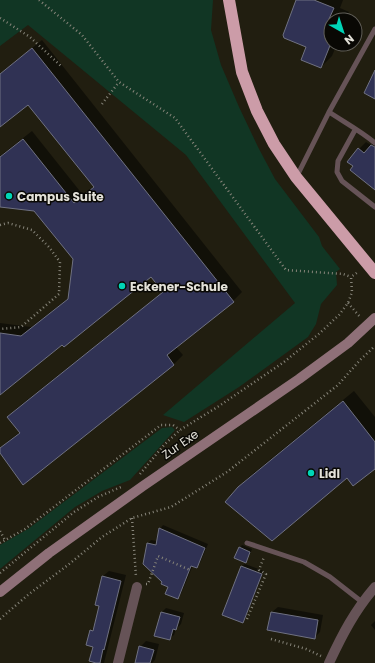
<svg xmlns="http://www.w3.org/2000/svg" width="375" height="663" font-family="Poppins,sans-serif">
  <rect width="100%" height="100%" fill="#211e10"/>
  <path fill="#113624" d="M0,0h213l-2,30 10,35 18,42 19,40 17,32 44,58 3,9 18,23 -4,3 1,13 -16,19 -5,20 -8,13 -69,50 -55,35 -21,-7 132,-112 -109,-148 -158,-130 -28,21z
    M172,427l3,3 -45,50 -28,11 -27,16 -75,62v-24l28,-16 134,-101z"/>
  <path fill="#0007" d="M297,0h46l-3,8 9,4 -3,8h-15v24h6l-5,12 -11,11 -13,-21z
    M42,40l200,252 -9,9 -57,46 7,8 -9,9 -150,119 -24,-32v-2l8,-8 12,-9 -12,-15 9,-9 147,-117 -13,-16 -151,119v-71l31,4 39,-30 4,-38 -39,-49 -35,-4v-50l32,-25 51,64 11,-9 -66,-82 -28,22v-52z
    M366,142l5,3 4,-3v47l-21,-23 4,-16z
    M354,391l21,26v50l-28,10 -109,11 12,-12z
    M163,525l45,19 -8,19 -4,4 -3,-2 -12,29 -3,4 -9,-11 -6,-5 -19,-19 4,-20 3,-3 6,1 3,-12z
    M242,545l10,4 -4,10 -3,3 -5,-14z
    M245,564l19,7 -19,48 -3,3v-56z
    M109,571l17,4 -22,88h-14l5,-17 -4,-15 4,-5 5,-21 3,-29z
    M278,607l45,8 -3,17 -6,6 -42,-26z
    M166,608l18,5 -3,11 -5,5 -2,6 -5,4 -7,-27z
    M375,621v9l-4,-5z
    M146,641l13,3 -4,16 -3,3h-13l1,-16z"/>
  <path fill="#303254" stroke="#6f7181" d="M296,0h18l20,8 -5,11 2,1v23l-10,25 -20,-8 5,-13 -22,-9 -1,-3z
    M32,48l202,254 -67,53 7,10 -151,120 -23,-32v-5l20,-15 -13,-16 156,-125 -12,-15 -87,70 -2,-2 -62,50v-62l21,3 47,-37 5,-40 -39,-48 -34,-4v-50l23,-18 51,64 20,-16 -66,-82 -28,22v-53z
    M375,70v29l-11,-6z
    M371,145l4,2v43l-25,-20 3,-4 -6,-4 11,-14 6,5z
    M343,401l32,41v27l-22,17 -6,-8 -75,63 -47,-39 13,-15z
    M159,528l46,20 -8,20 -6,-2 -13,33 -13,-5 3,-7 -7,-3 1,-2 -19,-18 4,-21 9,2z
    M239,547l11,5 -4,11 -12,-5z
    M241,566l21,8 -19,49 -21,-8z
    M102,576l19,5 -17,69 -1,-1 -3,14h-4l-7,-2 4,-14 -7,-2 4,-15 3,1 6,-25 -4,-1z
    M161,612l19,5 -4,13 -3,-1 -3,11 -16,-4z
    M271,612l47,8 -3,19 -48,-9z
    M139,646l15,4 -4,13h-15z"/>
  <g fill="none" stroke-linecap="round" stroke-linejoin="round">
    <path stroke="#87857a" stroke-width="2.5" stroke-dasharray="1 3" stroke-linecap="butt" d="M39,0l43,35 37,47 56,36 111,152 57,4 8,3
      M0,18l30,19 32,30
      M102,104l17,-22
      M0,225l8,-2 24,7 17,17 11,15 -1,32 -38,33 -21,2
      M348,303l13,15
      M140,474l24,-29 16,-15 39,-24 65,-44 36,-29 19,-18 9,-12 4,-11 -1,-15 7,-5
      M132,518l4,59
      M0,531l5,9
      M0,543l25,-14 136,-104h12l7,5
      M0,573l74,-61 24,-15 23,-10
      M146,584h2l10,-28 32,14
      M0,619l29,-25 39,-29 34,-28 30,-19 39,-11 56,-35 111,-87 23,-26 14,-13
      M247,619l19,-45 -7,-4 5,-13
      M271,639l35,10 15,7"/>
    <path stroke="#665357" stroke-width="5" d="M329,112c15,10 32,19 46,31
      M355,130l-17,31 -1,11 5,9 33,26
      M297,176l32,-64 46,-83
      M247,543l57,19 26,15 32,25"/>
    <path stroke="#665357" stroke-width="10" d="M118,663l19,-76
      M329,663c13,-28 26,-53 46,-76"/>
    <path stroke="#8f7078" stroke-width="10" d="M0,592l49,-39 94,-67 156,-107 49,-36 27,-25"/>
    <path stroke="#cc9ca8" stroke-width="12" d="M229,0l13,72 15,39 17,33 22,33 79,96"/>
  </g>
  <g fill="#00d5b7" stroke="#090804" stroke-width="1.5">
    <circle cx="9" cy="196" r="4"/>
    <circle cx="122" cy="286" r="4"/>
    <circle cx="311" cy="473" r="4"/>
  </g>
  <g text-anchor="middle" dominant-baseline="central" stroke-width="3" stroke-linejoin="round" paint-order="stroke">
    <g font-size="12" font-weight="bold" fill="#e4e2d9" stroke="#090804" text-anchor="start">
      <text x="17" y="196">Campus Suite</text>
      <text x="130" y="286">Eckener-Schule</text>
      <text x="319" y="473">Lidl</text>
    </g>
    <g font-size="12" fill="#e4e2d9" stroke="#090804">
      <text transform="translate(180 444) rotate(-35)">Zur Exe</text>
    </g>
  </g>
  <g transform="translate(343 32) rotate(141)"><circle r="19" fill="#090804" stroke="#615f59"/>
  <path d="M0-3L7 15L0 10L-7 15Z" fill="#00d5b7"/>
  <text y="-6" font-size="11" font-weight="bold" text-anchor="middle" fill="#e4e2d9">N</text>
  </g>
</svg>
